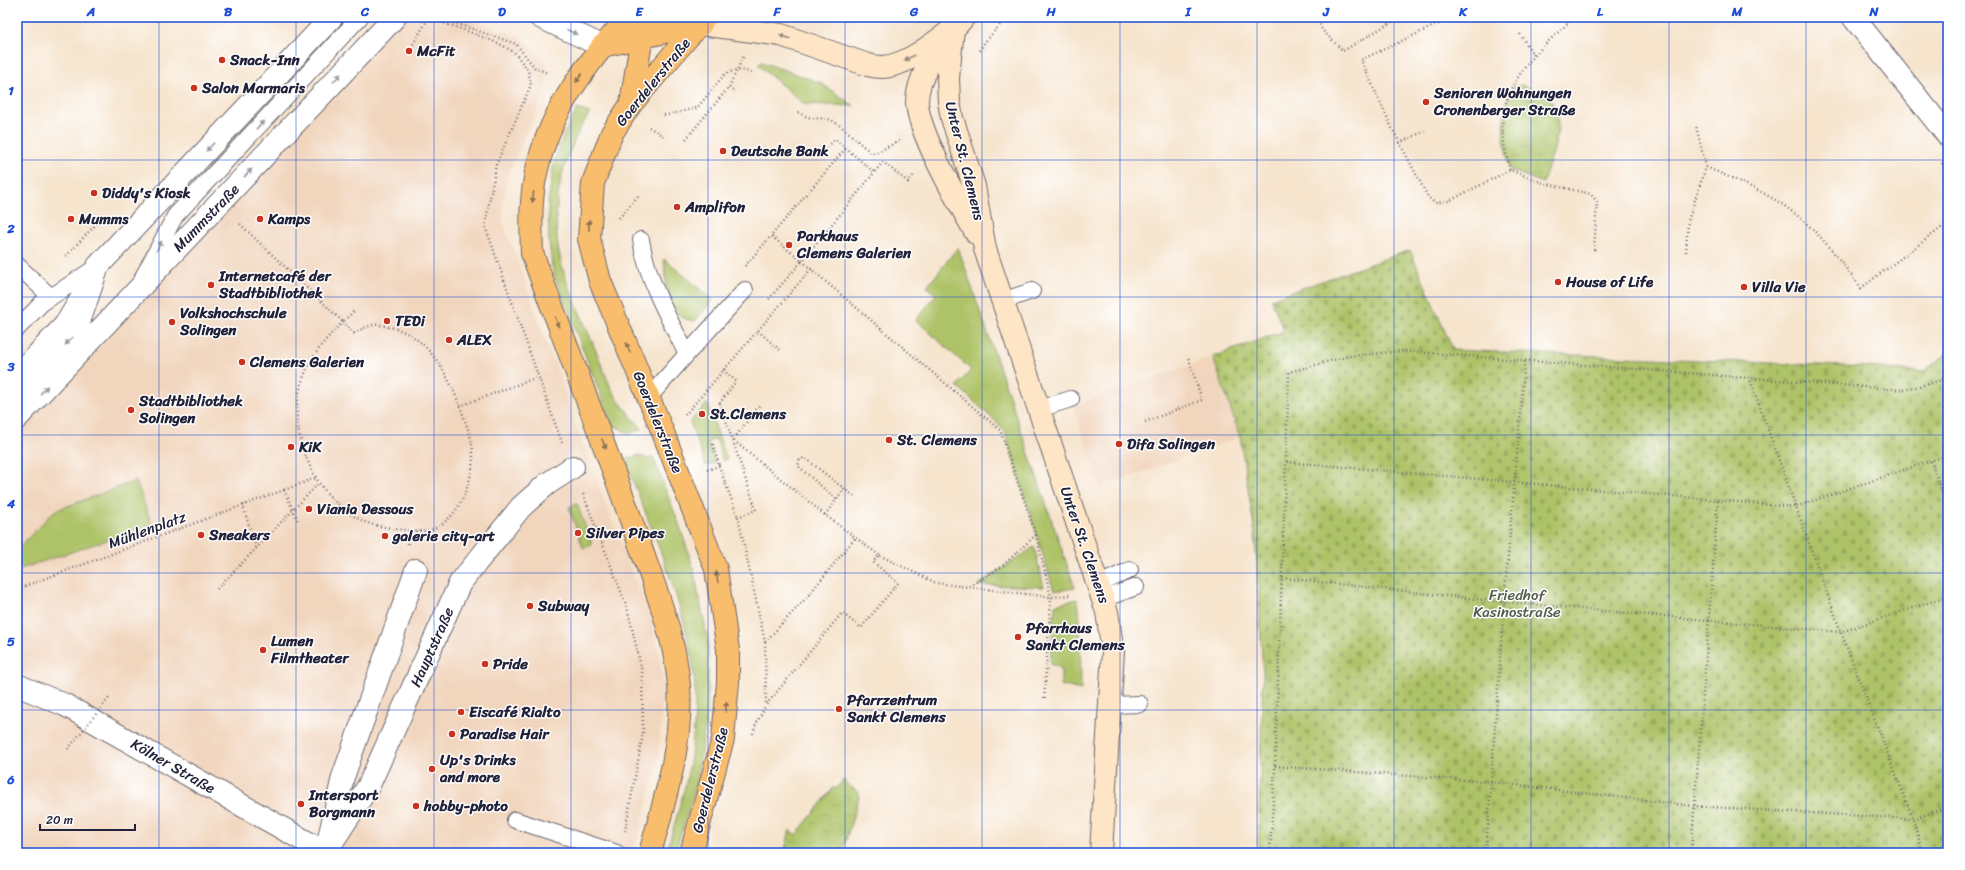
<svg xmlns="http://www.w3.org/2000/svg" width="1965" height="870" font-family="Sriracha,sans-serif">
  <defs>
    <pattern id="cemetery-stones" width="16" height="16" patternUnits="userSpaceOnUse"><rect width="16" height="16" fill="#aec368"/><path d="M2 7V4a2 2 0 0 1 4 0v3zM10 15v-3a2 2 0 0 1 4 0v3z" fill="#95a75b"/></pattern>
    <pattern id="park-crowns" width="20" height="18" patternUnits="userSpaceOnUse"><rect width="20" height="18" fill="#aec368"/><path d="M2 6a3 3 0 1 1 6 0M12 15a3 3 0 1 1 6 0" fill="none" stroke="#95a75b"/></pattern>
  </defs>
  <rect width="100%" height="100%" fill="#fff"/>
  <filter id="ink" filterUnits="userSpaceOnUse"><feTurbulence type="fractalNoise" baseFrequency=".025" numOctaves="2"/><feDisplacementMap in="SourceGraphic" scale="8" xChannelSelector="R" yChannelSelector="G"/><feConvolveMatrix kernelMatrix="1 2 1 2 8 2 1 2 1" color-interpolation-filters="sRGB"/></filter>
  <filter id="wash" filterUnits="userSpaceOnUse"><feTurbulence type="fractalNoise" baseFrequency=".012" numOctaves="4" result="noise"/><feDisplacementMap in="SourceGraphic" scale="16" xChannelSelector="R" yChannelSelector="G"/><feGaussianBlur stdDeviation="0.9" result="paint"/><feColorMatrix in="noise" values="0 0 0 0 0 0 0 0 0 0 0 0 0 0 0 0 0 1.4 0 .05"/><feComposite in="paint" operator="in"/></filter>
  <g filter="url(#wash)">
    <rect width="100%" height="100%" fill="#f6e4cd"/>
    <path fill="#f1d5bd" d="M411,17h47l51,16 18,9 17,17 3,8 -1,23 -37,81 -6,28v22l79,221 71,185 10,49 -5,87 -24,90h-617v-418l77,-81 48,-57 257,-275z
      M1213,357l27,80 -139,50 -28,-81z"/>
    <path fill="#aec368" stroke="#687252" d="M762,62l59,21 33,23 -50,-2 -46,-39z
      M577,109l13,4c-31,46 -43,105 -26,160 3,10 8,21 12,31 12,27 23,54 34,82l8,14 24,29 -13,5 -17,-10 -59,-151 -4,-31 -1,-37 5,-39 11,-32z
      M958,247l117,341 -21,3 -50,-162 -47,-43 14,-16 -55,-50 20,-25 -9,-8z
      M664,259l49,41 -18,21c-3,-1 -9,-1 -12,-3 -16,-11 -18,-41 -19,-59z
      M707,403l20,56 -4,2 -7,-22 -8,3 7,21 -9,3 -16,-44z
      M638,455l10,4 5,-2 26,67 14,43 15,73v67l-6,40 -6,38 -21,68h-9c10,-35 22,-70 26,-106 4,-33 5,-71 -3,-103 -13,-61 -42,-125 -64,-184z
      M136,481l16,44 -135,45v-20l37,-39z
      M577,504l15,41 -9,3 -14,-41z
      M1034,547l10,40 -66,-2z
      M1077,599l3,20 1,71 -20,-5v-17l-11,-4 5,-59z"/>
    <path fill="url(#cemetery-stones)" stroke="#687252" d="M1410,250l43,100 415,17 55,5 25,-19v500h-690l5,-180 -8,-139 -15,-97 -27,-80 71,-26 -13,-32z"/>
    <path fill="url(#park-crowns)" stroke="#687252" d="M1522,85c8,3 16,6 23,10 27,20 5,63 -2,88l-33,-13c-7,-31 -12,-53 3,-83z
      M843,780l17,14 -18,59h-58l6,-23 6,5 38,-48 2,2z"/>
  </g>
  <g filter="url(#ink)">
    <g fill="none" stroke-linecap="round" stroke-linejoin="round">
      <g stroke="#6c666e" stroke-width="18">
        <path id="lane" d="M641,240c7,42 27,77 46,114l-38,43
          M17,265l34,32
          M143,277l32,-61 185,-199
          M1002,301l30,-10
          M17,329l25,-26 56,-37
          M687,354l58,-64
          M17,372l46,-49 20,-33
          M1039,409l32,-10
          M1099,584l31,-14
          M1103,599l33,-12
          M1110,705l30,-1
          M515,820l102,33"/>
      </g>
      <g stroke="#6c666e" stroke-width="24">
        <path id="street" d="M540,17l62,29
          M1853,17l95,119
          M17,394l58,-60 23,-68 234,-249
          M17,418l378,-401
          M17,685l48,20 261,148
          M329,838l14,-61 73,-207
          M325,853l43,-66 92,-204 61,-76 26,-23 26,-17"/>
      </g>
      <g stroke="#6c666e" stroke-width="24">
        <path id="secondary" d="M964,17c-18,20 -47,56 -47,85 1,31 42,101 59,131
          M701,24l80,11 87,30c4,1 10,2 15,2 25,-2 50,-24 70,-38
          M953,29l-5,49 1,24 3,16 22,68 11,63 122,363 6,40 -12,201"/>
      </g>
      <g stroke="#6c666e" stroke-width="24">
        <path id="primary" d="M629,17c-41,44 -78,92 -92,152 -7,27 -6,56 -5,84 35,95 72,189 105,284 17,49 38,97 42,149 4,57 -14,113 -29,167
          M602,46l99,-22
          M631,104l14,-87
          M691,853l32,-114 5,-57v-32l-12,-81 -54,-139 -62,-149 -11,-42 4,-56 19,-50 19,-29 74,-87"/>
      </g>
      <path stroke="#6c666e" stroke-width="2.5" stroke-dasharray="1 3" stroke-linecap="butt" d="M438,17l78,27 19,24 13,5
        M1317,17l5,13 21,21 57,-34
        M1442,17l-2,6 -79,37 31,68 36,69 7,6 14,-2 61,-31 33,13 48,11 6,8 -3,49
        M421,20h13l22,7 42,16 16,9 14,18 3,15 -35,80 -11,61 77,217
        M1520,34l15,23
        M409,51l19,-32
        M980,51l4,-8 23,-26
        M729,87l14,-30
        M798,112c16,11 23,3 35,9 14,8 26,23 39,32l6,-1 21,-11
        M660,115h8l29,-7 28,-34c9,-4 17,-5 26,-1
        M649,127l14,9
        M686,139l43,-52 6,5
        M1399,143l26,-12
        M820,156l15,-17 40,34
        M1942,163l6,7
        M1706,167c27,12 56,23 80,40 31,22 53,51 75,81l87,-65
        M1510,170c-4,-17 -9,-34 -7,-52 3,-41 43,-75 72,-101
        M619,218l21,-24
        M240,224l103,98 12,-12
        M1686,252l2,-31 18,-54 -10,-41
        M66,256l35,-37
        M745,266l26,-30
        M769,299l33,-38 -31,-25 75,-88
        M758,331l23,20
        M723,370l13,11 -16,22 36,107 -18,7 27,125 1,63 76,-92 19,15 37,-45 -25,-21 6,-7 57,28 32,4 33,-20 35,-32 -36,-105 -189,-161
        M1749,377l92,255 72,187 10,34
        M460,406c5,16 13,32 13,49 0,27 -15,67 -43,75 -10,3 -23,0 -33,-1 -12,-2 -25,-3 -36,-9 -22,-11 -41,-31 -51,-54 -26,-56 -12,-102 33,-144l11,11c6,-3 13,-7 20,-8 5,-1 10,1 15,2 38,7 58,46 71,79l78,-29
        M759,406l-26,34 92,75 54,40
        M685,415l126,-146 -9,-8 81,-99 25,20 6,-7
        M1145,422l57,-22 -14,-44
        M713,444l6,22
        M1931,461l17,49
        M1287,462l508,45 153,-52
        M707,470l12,-4 19,51
        M284,490l32,-12
        M284,490l14,31
        M583,494l44,113 15,64 1,63 -18,97
        M836,499l-38,-33 2,-7 5,-1 50,39
        M244,505l-1,1 13,41
        M825,515l20,-27
        M416,531v11
        M1036,535l15,62 -7,104
        M408,544l1,-14
        M1282,578l222,24 337,30 107,-36
        M969,587l82,10 20,-2
        M17,589l267,-99
        M217,589l102,-106
        M765,642l42,-45 49,-60
        M753,734l3,-10 10,-19
        M1275,766l216,16 203,24 219,13 35,-12
        M1270,853l5,-87 14,-394 60,-16 55,-5 500,39 38,-10 6,-5
        M1486,853l18,-251 21,-242
        M1691,853l27,-353"/>
      <use href="#lane" stroke="#fff" stroke-width="16"/>
      <use href="#street" stroke="#fff" stroke-width="22"/>
      <use href="#secondary" stroke="#fde5c5" stroke-width="22"/>
      <use href="#primary" stroke="#f9be6d" stroke-width="22"/>
      <path stroke="#6c666e" stroke-width="2.5" stroke-dasharray="1 3" stroke-linecap="butt" d="M68,749l41,-51"/>
    </g>
    <defs><path id="oneway-solid" d="M-6-.8H1V-3.2L6.5 0L1 3.2V.8H-6Z"/></defs>
    <g fill="#9c9ca7">
      <use href="#oneway-solid" transform="translate(572 32) rotate(25)"/>
      <use href="#oneway-solid" transform="translate(337 78) rotate(-47)"/>
      <use href="#oneway-solid" transform="translate(260 125) rotate(-47)"/>
      <use href="#oneway-solid" transform="translate(210 147) rotate(133)"/>
      <use href="#oneway-solid" transform="translate(248 173) rotate(-47)"/>
      <use href="#oneway-solid" transform="translate(159 246) rotate(-62)"/>
      <use href="#oneway-solid" transform="translate(69 341) rotate(134)"/>
      <use href="#oneway-solid" transform="translate(44 390) rotate(-47)"/>
    </g>
    <g fill="#9a8d87">
      <use href="#oneway-solid" transform="translate(785 37) rotate(-163)"/>
      <use href="#oneway-solid" transform="translate(909 58) rotate(153)"/>
    </g>
    <g fill="#8e7054">
      <use href="#oneway-solid" transform="translate(579 78) rotate(126)"/>
      <use href="#oneway-solid" transform="translate(533 197) rotate(97)"/>
      <use href="#oneway-solid" transform="translate(589 225) rotate(-88)"/>
      <use href="#oneway-solid" transform="translate(557 322) rotate(69)"/>
      <use href="#oneway-solid" transform="translate(628 348) rotate(-113)"/>
      <use href="#oneway-solid" transform="translate(604 444) rotate(67)"/>
      <use href="#oneway-solid" transform="translate(717 577) rotate(-99)"/>
      <use href="#oneway-solid" transform="translate(726 707) rotate(-85)"/>
    </g>
  </g>
  <path fill="none" stroke="#1d4ed8" stroke-width="1" stroke-opacity="0.55" d="M159,17v836M296,17v836M434,17v836M571,17v836M708,17v836M845,17v836M982,17v836M1120,17v836M1257,17v836M1394,17v836M1531,17v836M1669,17v836M1806,17v836M17,160h1931M17,297h1931M17,435h1931M17,573h1931M17,710h1931"/>
  <g fill="#c8321e" stroke="#fff" stroke-width="1.5">
    <circle cx="409" cy="51" r="4"/>
    <circle cx="222" cy="60" r="4"/>
    <circle cx="194" cy="88" r="4"/>
    <circle cx="1426" cy="102" r="4"/>
    <circle cx="723" cy="151" r="4"/>
    <circle cx="94" cy="193" r="4"/>
    <circle cx="677" cy="207" r="4"/>
    <circle cx="71" cy="219" r="4"/>
    <circle cx="260" cy="219" r="4"/>
    <circle cx="789" cy="245" r="4"/>
    <circle cx="1558" cy="282" r="4"/>
    <circle cx="211" cy="285" r="4"/>
    <circle cx="1744" cy="287" r="4"/>
    <circle cx="387" cy="321" r="4"/>
    <circle cx="172" cy="322" r="4"/>
    <circle cx="449" cy="340" r="4"/>
    <circle cx="242" cy="362" r="4"/>
    <circle cx="131" cy="410" r="4"/>
    <circle cx="702" cy="414" r="4"/>
    <circle cx="889" cy="440" r="4"/>
    <circle cx="1119" cy="444" r="4"/>
    <circle cx="291" cy="447" r="4"/>
    <circle cx="309" cy="509" r="4"/>
    <circle cx="578" cy="533" r="4"/>
    <circle cx="201" cy="535" r="4"/>
    <circle cx="385" cy="536" r="4"/>
    <circle cx="530" cy="606" r="4"/>
    <circle cx="1018" cy="637" r="4"/>
    <circle cx="263" cy="650" r="4"/>
    <circle cx="485" cy="664" r="4"/>
    <circle cx="839" cy="709" r="4"/>
    <circle cx="461" cy="712" r="4"/>
    <circle cx="452" cy="734" r="4"/>
    <circle cx="432" cy="769" r="4"/>
    <circle cx="301" cy="804" r="4"/>
    <circle cx="416" cy="806" r="4"/>
  </g>
  <g text-anchor="middle" dominant-baseline="central" stroke-width="3" stroke-linejoin="round" paint-order="stroke">
    <g font-size="15" font-weight="bold" fill="#22223b" stroke="#fff" text-anchor="start">
      <text x="417" y="51">McFit</text>
      <text x="230" y="60">Snack-Inn</text>
      <text x="202" y="88">Salon Marmaris</text>
      <text x="1434" y="93">Senioren Wohnungen<tspan x="1434" dy="17">Cronenberger Straße</tspan></text>
      <text x="731" y="151">Deutsche Bank</text>
      <text x="102" y="193">Diddy's Kiosk</text>
      <text x="685" y="207">Amplifon</text>
      <text x="79" y="219">Mumms</text>
      <text x="268" y="219">Kamps</text>
      <text x="797" y="236">Parkhaus<tspan x="797" dy="17">Clemens Galerien</tspan></text>
      <text x="219" y="276">Internetcafé der<tspan x="219" dy="17">Stadtbibliothek</tspan></text>
      <text x="1566" y="282">House of Life</text>
      <text x="1752" y="287">Villa Vie</text>
      <text x="180" y="313">Volkshochschule<tspan x="180" dy="17">Solingen</tspan></text>
      <text x="395" y="321">TEDi</text>
      <text x="457" y="340">ALEX</text>
      <text x="250" y="362">Clemens Galerien</text>
      <text x="139" y="401">Stadtbibliothek<tspan x="139" dy="17">Solingen</tspan></text>
      <text x="710" y="414">St.Clemens</text>
      <text x="897" y="440">St. Clemens</text>
      <text x="1127" y="444">Difa Solingen</text>
      <text x="299" y="447">KiK</text>
      <text x="317" y="509">Viania Dessous</text>
      <text x="586" y="533">Silver Pipes</text>
      <text x="209" y="535">Sneakers</text>
      <text x="393" y="536">galerie city-art</text>
      <text x="538" y="606">Subway</text>
      <text x="1026" y="628">Pfarrhaus<tspan x="1026" dy="17">Sankt Clemens</tspan></text>
      <text x="271" y="641">Lumen<tspan x="271" dy="17">Filmtheater</tspan></text>
      <text x="493" y="664">Pride</text>
      <text x="847" y="700">Pfarrzentrum<tspan x="847" dy="17">Sankt Clemens</tspan></text>
      <text x="469" y="712">Eiscafé Rialto</text>
      <text x="460" y="734">Paradise Hair</text>
      <text x="440" y="760">Up's Drinks<tspan x="440" dy="17">and more</tspan></text>
      <text x="309" y="795">Intersport<tspan x="309" dy="17">Borgmann</tspan></text>
      <text x="424" y="806">hobby-photo</text>
    </g>
    <g font-size="15" fill="#22223b" stroke="#fff">
      <text transform="translate(653 82) rotate(-51)">Goerdelerstraße</text>
      <text transform="translate(965 161) rotate(76)">Unter St. Clemens</text>
      <text transform="translate(206 218) rotate(-46)">Mummstraße</text>
      <text transform="translate(658 422) rotate(68)">Goerdelerstraße</text>
      <text transform="translate(147 530) rotate(-20)">Mühlenplatz</text>
      <text transform="translate(1085 545) rotate(71)">Unter St. Clemens</text>
      <text transform="translate(432 647) rotate(-66)">Hauptstraße</text>
      <text transform="translate(173 766) rotate(30)">Kölner Straße</text>
      <text transform="translate(710 780) rotate(-76)">Goerdelerstraße</text>
    </g>
    <g font-size="15" fill="#535a4b" stroke="#fff">
      <text x="1517" y="595">Friedhof<tspan x="1517" dy="17">Kasinostraße</tspan></text>
    </g>
  </g>
  <rect width="1965" height="870" fill="none" stroke="#fff" stroke-width="44"/>
  <path d="M40 824v6h95v-6" fill="none" stroke="#22223b" stroke-width="2"/>
  <text x="46" y="824" font-size="12" fill="#22223b" stroke="#ffffff" stroke-width="3" paint-order="stroke">20 m</text>
  <rect x="22" y="22" width="1921" height="826" fill="none" stroke="#1d4ed8" stroke-width="1.5"/>
  <g font-size="13" text-anchor="middle" font-weight="bold" fill="#1d4ed8">
    <text x="91" y="16">A</text>
    <text x="228" y="16">B</text>
    <text x="365" y="16">C</text>
    <text x="502" y="16">D</text>
    <text x="639" y="16">E</text>
    <text x="777" y="16">F</text>
    <text x="914" y="16">G</text>
    <text x="1051" y="16">H</text>
    <text x="1188" y="16">I</text>
    <text x="1326" y="16">J</text>
    <text x="1463" y="16">K</text>
    <text x="1600" y="16">L</text>
    <text x="1737" y="16">M</text>
    <text x="1874" y="16">N</text>
    <text x="11" y="95">1</text>
    <text x="11" y="233">2</text>
    <text x="11" y="371">3</text>
    <text x="11" y="508">4</text>
    <text x="11" y="646">5</text>
    <text x="11" y="784">6</text>
  </g>
</svg>
